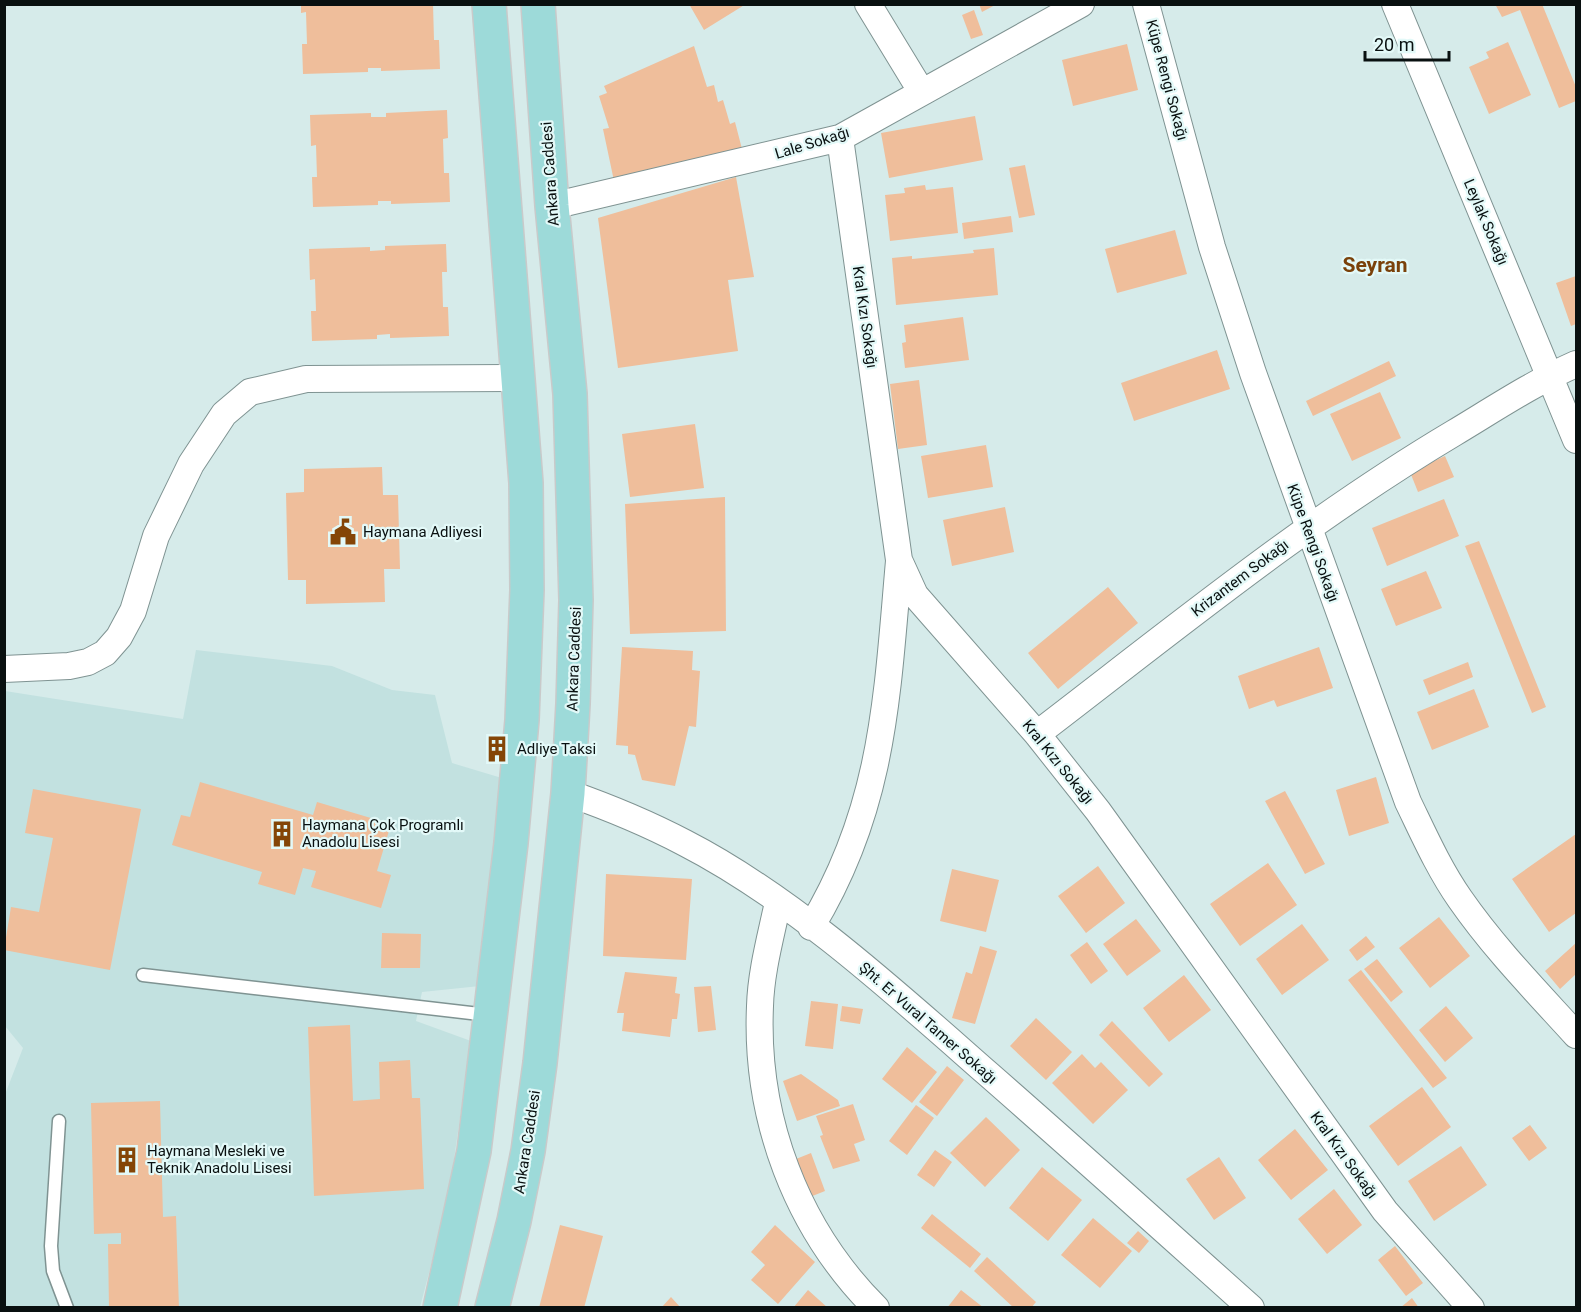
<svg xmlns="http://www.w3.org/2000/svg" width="1581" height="1312" font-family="Roboto,sans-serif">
  <rect width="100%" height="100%" fill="#d6ebea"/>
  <path fill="#c2e1e0" d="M196,650l136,16 60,24 43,5 17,68 53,16 -25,207 -58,6 -6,29 55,20 -23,160 -28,106h-415l-1,-210 19,-49 -18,-22v-335l178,28z"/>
  <path fill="#efbe9b" d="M301,4h132l1,36h5l1,29 -59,2v-3h-13v4l-65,2 -1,-30h5l-1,-32 -5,1z
    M689,4h57l-42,26z
    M979,4h18l-15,8z
    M1495,4h47l34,83v14l-17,7 -39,-98 -18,7z
    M974,10l9,25 -12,4 -9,-24z
    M1508,42l23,53 -42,19 -20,-47 20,-9 -3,-6z
    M1127,44l11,46 -65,16 -11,-46z
    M694,46l13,41 7,-2 4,17 5,-2 7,24 5,-2 7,27 -128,32 -11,-52 6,-1 -10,-32 8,-3 -3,-7z
    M447,110l1,28 -5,1 1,34h5l1,29 -59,2v-3h-13v4l-65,2 -1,-30h5l-1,-32 -5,1 -1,-31 61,-2v4h15v-4z
    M975,116l8,44 -94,18 -8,-45z
    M1025,165l10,50 -16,3 -10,-50z
    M736,177l18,100 -26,3 10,71 -120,17 -20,-150z
    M925,185l1,5 27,-3 5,46 -68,8 -5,-46 20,-2 -1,-5z
    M1011,216l2,16 -49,7 -2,-16z
    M1175,230l12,44 -70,19 -12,-44z
    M446,244l1,28h-5l1,35h5l1,29 -59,2v-4l-13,1v4l-65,2 -1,-30h5l-1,-32 -5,1 -1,-31 61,-2v4l15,-1v-4z
    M994,248l4,47 -102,10 -4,-47 20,-2v3l62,-6 -1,-3z
    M1576,276v48l-5,2 -15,-43z
    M963,317l6,43 -64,8 -3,-25 4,-1 -2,-17z
    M1217,350l13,39 -96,32 -13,-38z
    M1389,361l7,15 -83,40 -7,-15z
    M919,380l8,65 -29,4 -8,-65z
    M1380,392l21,46 -49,23 -22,-47z
    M695,424l9,64 -74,9 -8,-63z
    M986,445l7,42 -65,11 -7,-42z
    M1445,456l9,21 -36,15 -8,-20z
    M382,467l1,28h15l2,74h-16l1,33 -79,2v-24h-18l-2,-87 18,-1v-23z
    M725,497l1,134 -96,3 -5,-130z
    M1444,499l15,37 -72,30 -15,-38z
    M1005,507l9,45 -62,14 -9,-46z
    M1479,541l67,166 -14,6 -67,-167z
    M1426,571l16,37 -46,18 -15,-37z
    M1108,587l30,36 -80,66 -30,-36z
    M622,647l71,4 -1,19 8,1 -4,56 -7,-1 -14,60 -33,-6 -7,-25 -7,-1v-8l-12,-1z
    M1319,647l14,41 -56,19 -3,-7 -25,9 -11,-33z
    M1468,662l5,15 -44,18 -6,-15z
    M1474,689l15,38 -57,23 -15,-38z
    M489,739h17l-1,21 -17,-1z
    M1376,777l13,46 -40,13 -13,-46z
    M200,782l113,33 4,-13 74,22 -14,47 14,4 -10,33 -70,-21 5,-16 -13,-3 -8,27 -37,-11 4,-12 -90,-27 9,-30 9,2z
    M33,789l108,20 -31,161 -106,-20 7,-43 28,5 14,-74 -28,-5z
    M1285,791l40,73 -20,10 -40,-73z
    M1576,834v79l-27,19 -37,-53z
    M1268,863l29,42 -57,41 -30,-42z
    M1098,866l27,37 -39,30 -28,-37z
    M952,869l47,11 -13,52 -46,-11z
    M606,874l86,5 -6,81 -83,-4z
    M1439,917l31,39 -40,32 -31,-40z
    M1136,919l25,32 -34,25 -24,-32z
    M1302,924l27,36 -47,35 -26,-36z
    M382,933l39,1 -1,34h-39z
    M1366,936l9,11 -18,14 -8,-11z
    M1087,942l21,29 -17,13 -21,-29z
    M1576,943v31l-16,15 -15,-18z
    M980,946l17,5 -22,73 -23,-6 14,-46 6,2z
    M1377,959l26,33 -12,10 -27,-33z
    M1361,970l86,108 -14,10 -85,-108z
    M625,972l52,5 -2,16 5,1 -3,25h-5l-2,18 -48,-6 2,-18h-7z
    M1184,975l27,35 -42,32 -26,-34z
    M711,986l5,44 -18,2 -4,-45z
    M811,1001l27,3 -5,45 -28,-3z
    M842,1006l21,3 -3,15 -20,-3z
    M1446,1006l27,32 -28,24 -26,-32z
    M1036,1018l36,34 -26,28 -36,-34z
    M1112,1021l51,53 -14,13 -50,-52z
    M350,1025l3,76 27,-2 -1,-37 31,-2 2,38h8l4,91 -110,7 -6,-169z
    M907,1047l30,25 -25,31 -30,-24z
    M1082,1054l13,14 6,-6 27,28 -35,34 -41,-41z
    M947,1066l17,14 -27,36 -18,-14z
    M801,1074l37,26 2,6 -43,15 -14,-40z
    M1422,1087l29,40 -53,39 -29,-40z
    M160,1101l3,116 13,-1 3,92h-70l-1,-64h13v-11l-27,1 -3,-131z
    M853,1104l12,36 -11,4 6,17 -27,8 -13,-33 3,-1 -7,-19z
    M916,1105l18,13 -27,37 -18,-14z
    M986,1117l34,33 -35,37 -35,-34z
    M1530,1125l17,23 -18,13 -17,-23z
    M1295,1129l33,41 -37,30 -33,-40z
    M1461,1146l26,39 -53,36 -26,-40z
    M935,1150l17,12 -18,25 -17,-12z
    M811,1153l14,38 -15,6 -14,-38z
    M1219,1157l27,41 -32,22 -28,-41z
    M1042,1167l40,33 -34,41 -39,-33z
    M1334,1189l28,36 -35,29 -29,-35z
    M932,1214l49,40 -11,14 -49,-40z
    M1093,1218l39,33 -32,37 -39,-33z
    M560,1225l43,11 -19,72h-45z
    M775,1225l40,37 -37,42 -27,-24 14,-15 -14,-13z
    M1138,1231l11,10 -10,12 -12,-10z
    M1395,1246l28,37 -17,13 -28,-36z
    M987,1257l49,45 -5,6h-17l-40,-37z
    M808,1290l20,18h-35z
    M961,1290l23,18h-37z
    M671,1297l10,11h-20z
    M1412,1298l7,10h-19z"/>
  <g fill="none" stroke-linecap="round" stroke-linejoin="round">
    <g stroke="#7f9392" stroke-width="15">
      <path id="service" d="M143,975l345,40
        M59,1121l-8,125 2,25 14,37"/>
    </g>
    <g stroke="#7f9392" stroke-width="28">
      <path id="minor" d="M868,4l53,87
        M1146,4l66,243 41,126 155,429c16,33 31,67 52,97 34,49 76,92 116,136
        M1395,4l181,436
        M840,138l59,422 16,35 122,139 61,77 287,400 86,97
        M552,206l288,-68 241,-134
        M4,669l65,-3 19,-4 17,-9 14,-16 14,-26 23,-75 35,-72 33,-50 26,-22 56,-13 213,-1
        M1037,734c136,-104 269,-213 417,-301 40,-24 79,-50 122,-69
        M568,793c40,14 79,30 117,50 107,55 211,150 302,230 88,77 176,156 264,235
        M778,902c-7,34 -17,69 -18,104 -5,112 36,222 116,302
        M811,927c73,-120 76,-231 88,-366"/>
    </g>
    <g stroke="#c9caca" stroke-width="36">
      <path id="primary" d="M440,1308l34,-157 37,-308 11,-123 5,-130 -1,-107 -37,-479
        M492,1308l22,-87 14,-70 12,-88 28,-270 5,-89 3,-104 -6,-206 -18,-188 -14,-202"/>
    </g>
    <use href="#service" stroke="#fff" stroke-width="12"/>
    <use href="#minor" stroke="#fff" stroke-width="26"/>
    <use href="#primary" stroke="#9ddad9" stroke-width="33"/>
  </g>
  <defs>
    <g id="civic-bare" transform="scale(2.07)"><path d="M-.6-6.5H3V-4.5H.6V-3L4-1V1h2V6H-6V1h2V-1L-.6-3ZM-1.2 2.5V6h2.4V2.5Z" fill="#844506" stroke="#e3f9f8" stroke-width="2.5" paint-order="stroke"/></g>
    <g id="building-bare" transform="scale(2.07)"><path d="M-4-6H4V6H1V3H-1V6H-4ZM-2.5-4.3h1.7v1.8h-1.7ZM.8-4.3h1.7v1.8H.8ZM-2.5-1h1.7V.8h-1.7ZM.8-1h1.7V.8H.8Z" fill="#844506" stroke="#e3f9f8" stroke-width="2.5" paint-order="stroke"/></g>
  </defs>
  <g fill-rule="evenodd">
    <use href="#civic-bare" x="343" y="532"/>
    <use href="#building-bare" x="497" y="749"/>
    <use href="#building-bare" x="282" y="834"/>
    <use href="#building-bare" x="127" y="1160"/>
  </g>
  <g text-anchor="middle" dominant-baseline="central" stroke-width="4.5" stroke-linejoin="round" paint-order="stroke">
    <g font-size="15" fill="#091010" stroke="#e3f9f8">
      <text transform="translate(1167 80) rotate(75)">Küpe Rengi Sokağı</text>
      <text transform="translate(812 143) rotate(-17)">Lale Sokağı</text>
      <text transform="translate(550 174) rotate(-94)">Ankara Caddesi</text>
      <text transform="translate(1486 222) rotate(67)">Leylak Sokağı</text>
      <text transform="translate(865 317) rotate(82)">Kral Kızı Sokağı</text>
      <text transform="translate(1313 543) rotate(70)">Küpe Rengi Sokağı</text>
      <text transform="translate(1240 578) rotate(-37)">Krizantem Sokağı</text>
      <text transform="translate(574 659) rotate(-88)">Ankara Caddesi</text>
      <text transform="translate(1058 762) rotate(51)">Kral Kızı Sokağı</text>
      <text transform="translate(928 1023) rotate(41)">Şht. Er Vural Tamer Sokağı</text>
      <text transform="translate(527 1142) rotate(-81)">Ankara Caddesi</text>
      <text transform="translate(1344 1155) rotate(54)">Kral Kızı Sokağı</text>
    </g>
    <g font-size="15" fill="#091010" stroke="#e3f9f8" text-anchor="start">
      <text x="363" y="532">Haymana Adliyesi</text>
      <text x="517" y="749">Adliye Taksi</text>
      <text x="302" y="825">Haymana Çok Programlı<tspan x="302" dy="17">Anadolu Lisesi</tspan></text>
      <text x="147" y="1151">Haymana Mesleki ve<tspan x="147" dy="17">Teknik Anadolu Lisesi</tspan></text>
    </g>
    <g font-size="21" font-weight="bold" fill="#7a410a" stroke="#e3f9f8">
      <text x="1375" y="265">Seyran</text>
    </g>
  </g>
  <rect width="1581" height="1312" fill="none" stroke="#091010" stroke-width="12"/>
  <path d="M1365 51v9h84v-9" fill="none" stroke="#091010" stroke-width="3"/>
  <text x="1374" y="51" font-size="18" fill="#091010" stroke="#e3f9f8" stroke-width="4.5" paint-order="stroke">20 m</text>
</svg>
